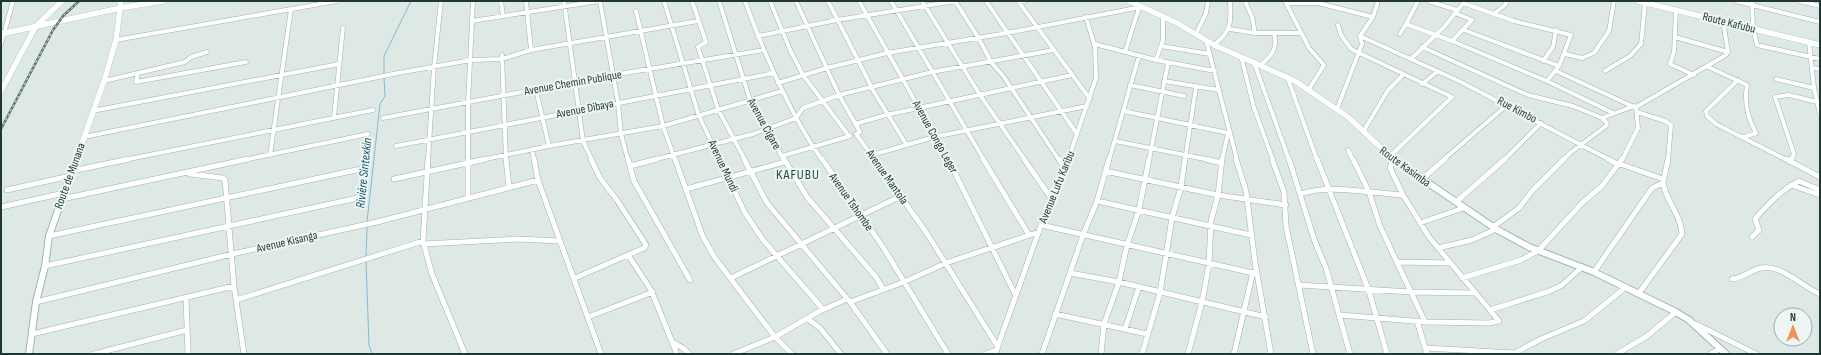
<svg xmlns="http://www.w3.org/2000/svg" width="1821" height="355" font-family="'Sofia Sans Condensed',sans-serif">
  <rect width="100%" height="100%" fill="#dee9e6"/>
  <g fill="none" stroke-linecap="round" stroke-linejoin="round">
    <path stroke="#85b9cf" stroke-width="1" d="M384,74v-18l27,-55
      M367,222l13,-118 5,-8 -1,-19
      M366,256l1,-29
      M366,261l3,84 3,9"/>
    <g stroke="#a1b0ad" stroke-width="5">
      <path id="street-far1" d="M501,1l2,15
        M526,1l5,49
        M564,1l19,140 9,19
        M600,1l18,102 3,31 7,26
        M664,1l35,115 21,44
        M692,1l14,41 -8,5 20,62 27,51
        M719,1l31,99 34,60
        M745,1c20,55 44,111 77,159
        M770,1l21,51 12,23 46,61
        M796,1l43,94 21,37 -4,2 19,26
        M828,1l46,91 32,52
        M859,1l89,159
        M891,1l93,159
        M922,1l58,94 45,65
        M955,1l23,36 13,25 13,15 55,83
        M986,1l91,133
        M1018,1l72,98
        M1245,1l7,16 3,16
        M1285,1l24,47 15,17 -15,24
        M1418,1l-12,23 46,17 20,-21 -17,-7
        M1428,1l29,9
        M1736,1l84,21
        M1752,1l1,27 4,17 63,14
        M1799,1l21,5
        M1019,2l6,-1
        M1286,3h32l55,14
        M1463,3l51,18 57,14 -12,31 -12,15
        M1676,10l-2,42 -4,12 24,11
        M636,11l27,115 12,34
        M1495,13l10,-8 2,-4
        M472,21l127,-20
        M1338,25l3,10 10,14 101,48 -63,60
        M1230,29l25,4h46
        M1464,30l95,36
        M1196,34l10,-21 2,-12
        M1400,34l6,-10
        M758,36l79,-16 119,-19
        M1360,36l99,45 151,79
        M1675,37l53,15
        M116,40l221,-39
        M1206,40l31,120
        M1452,41l95,40 66,32
        M1809,42l5,46 6,26
        M1,44l12,-43
        M1095,44l61,16 59,11
        M1214,45c18,-14 17,-23 16,-44
        M1161,46l49,8
        M1422,47l106,48 45,11 29,12 32,-12
        M1125,52l14,-44
        M1565,54l17,4 12,-5 15,-22 5,-30
        M502,55l4,105
        M1241,56l13,52 19,52
        M1412,58l32,-31 21,-26
        M1156,60l7,-20v-23
        M1543,61l10,-14 3,-17
        M1254,62l35,98
        M1261,65c11,-10 17,-16 13,-32
        M1708,67l39,18c-3,17 1,34 9,48l-12,4
        M1813,68l7,1
        M1556,71l78,36
        M1605,71l25,-15 11,-12 4,-41
        M138,73l-2,9 110,-20
        M1287,76l30,84
        M1776,79l38,9
        M1738,80l-32,31 1,5 9,8 71,36
        M104,81l81,-19 6,-5 16,-5
        M1164,81l55,9
        M778,83l49,-15 60,-15 120,-20 134,-26
        M1422,84l16,-13
        M1130,85l54,11
        M536,90l13,56
        M1636,107l90,-52 2,-3 -5,-31
        M1337,109l25,-65 -2,-8 13,-19 5,-16
        M92,111l247,-47
        M1123,111l34,7
        M1637,112l28,9 6,4 -3,35
        M334,117l9,-89
        M383,118l230,-43 151,-25
        M1157,118l71,15
        M855,124l31,-9 186,-40
        M1363,132l25,-42 15,-15
        M84,137l314,-64 73,-13 31,-1 29,-9 167,-29
        M1115,141l95,19
        M396,146l378,-73
        M532,150l2,10
        M1348,150l5,10
        M270,155l21,-146
        M872,155l62,-18 153,-31
        M782,156l68,-20
        M124,160l249,-50
        M244,160l124,-26
        M428,160l6,-93 7,-66
        M468,160v-57l5,-102
        M481,160l68,-14 114,-20 119,-35
        M653,160l100,-26 43,-16 7,-10 36,-13 93,-23 122,-22
        M1068,160l28,-82 -1,-31 -9,-30
        M1109,160l30,-104
        M1149,160l19,-97
        M1185,160l11,-73
        M1222,160l6,-27
        M1393,160v-1
        M1443,160l64,-55
        M1504,160l37,-37
        M1563,160l7,-7 36,-27 1,-3 -5,-5
        M1622,160l16,-32 -2,-21
        M1791,160l3,-6 -19,-57 14,-2 28,7"/>
    </g>
    <g stroke="#a1b0ad" stroke-width="6">
      <path id="street" d="M428,159l-5,82 9,33 33,80
        M468,159v40
        M506,159l3,28
        M534,159l4,21 63,174
        M628,159l6,22 56,99
        M675,159l28,78 12,21 60,79 17,17
        M719,159l26,54 18,27 60,69
        M744,159l23,44 83,99 37,52
        M784,159l23,38 69,80 7,12
        M822,159l61,88 65,107
        M874,159l52,73 72,115
        M948,159l68,137
        M983,159l46,76
        M1024,159l29,42
        M1059,159l6,10
        M1205,159l17,4
        M1236,159l10,32 9,71 16,92
        M1272,159l12,33 2,34 27,128
        M1289,159l26,83 11,26 24,86
        M1317,159l52,132 18,63
        M1353,159l16,33 11,34 45,96
        M1608,159l11,6
        M1786,159l34,18
        M1790,162l1,-3
        M1620,164l43,15
        M630,166l27,-7
        M72,171l57,-12
        M1105,171l113,24 68,10
        M190,174l33,4 2,2 9,106 10,68
        M394,179l92,-20
        M1421,180l24,-21
        M1791,185l29,10
        M686,189l99,-27
        M7,190l63,-14
        M1301,194c28,-10 72,-1 102,1
        M62,199l186,-40
        M1097,201l154,34
        M1456,202l49,-43
        M1,207l63,-14
        M1420,223l43,-15
        M1041,225l212,48
        M1493,227l26,-19 13,-17 32,-32
        M49,236l312,-67
        M1752,237l7,-7 -4,-11c13,-15 26,-29 44,-38l21,9
        M423,244l95,-5 41,2
        M1438,248l34,-8 24,-11
        M628,255l23,35 26,64
        M1397,262l53,1
        M45,266l317,-69
        M1594,272l58,-84 11,-5 5,-24
        M1070,273l49,9 147,35
        M575,278l69,-30 2,-3 -29,-45 -17,-22 -9,-19
        M731,278l170,-82
        M1462,278l59,-18 17,-9 45,-49 19,-16 20,-27
        M1732,279c11,-1 19,-9 29,-11 21,-4 41,19 59,26
        M1299,285l112,7 63,1
        M1639,293l43,-59c-1,-19 -16,-33 -19,-51
        M186,298l2,56
        M236,300l187,-59
        M36,302l196,-48 145,-32 161,-42
        M850,302l54,-20 42,-19 93,-31
        M1490,310l60,-19 12,-6 20,-18
        M1055,314l92,20
        M1340,315l85,7 64,1 10,-2 -70,-84 -26,-42 -13,-27 3,-9
        M588,317l65,-25
        M808,319l12,9 21,26
        M1417,321l10,33
        M1696,324l60,30
        M1125,329l14,-42
        M32,334l202,-48
        M672,342l11,6 6,6
        M1425,348l90,5 26,-14 43,-18 42,-34
        M94,354l93,-24
        M733,354l42,-17 43,-25 29,-13
        M985,354l12,-4
        M995,354l46,-129 28,-66
        M1042,354l41,-119 14,-34 12,-42
        M1101,354l3,-30 15,-42 8,-37 12,-35 10,-51
        M1142,354l18,-61 12,-75 9,-31 4,-28
        M1188,354l14,-52 7,-38 2,-43 7,-26 4,-36
        M1234,354l19,-82
        M1617,354l30,-18 29,-24
        M1710,354l10,-5"/>
    </g>
    <g stroke="#9db5af" stroke-width="6">
      <path id="secondary-far1" d="M1129,1l48,22 37,22 81,36 53,36 46,43
        M1638,1l182,44
        M1,34l119,-26 43,-7
        M1,91l35,-65 26,-25
        M76,160l28,-79 12,-41 5,-39"/>
    </g>
    <g stroke="#9db5af" stroke-width="8">
      <path id="secondary" d="M1393,159l103,70 33,18 65,25 82,40 13,8 37,34
        M29,354l7,-52 9,-36 4,-30 27,-77"/>
    </g>
    <use href="#street-far1" stroke="#fff" stroke-width="4"/>
    <use href="#street" stroke="#fff" stroke-width="5"/>
    <use href="#secondary-far1" stroke="#fff" stroke-width="5.5"/>
    <use href="#secondary" stroke="#fff" stroke-width="6"/>
    <g stroke="#597471" stroke-width="2.5">
      <path id="rail" d="M1,129l52,-99 10,-14 16,-15"/>
    </g>
    <use href="#rail" stroke="#eef6f3" stroke-width="1" stroke-dasharray="2.5" stroke-linecap="butt"/>
  </g>
  <g text-anchor="middle" dominant-baseline="central" stroke-width="4" stroke-linejoin="round" paint-order="stroke">
    <g font-size="12" fill="#1f3835" stroke="#eef6f3">
      <text transform="translate(1729 23) rotate(14)">Route Kafubu</text>
      <text transform="translate(573 83) rotate(-10)">Avenue Chemin Publique</text>
      <text transform="translate(585 109) rotate(-11)">Avenue Dibaya</text>
      <text transform="translate(1517 110) rotate(28)">Rue Kimbo</text>
      <text transform="translate(764 124) rotate(61)">Avenue Cigare</text>
      <text transform="translate(935 137) rotate(61)">Avenue Congo Leger</text>
      <text transform="translate(723 166) rotate(65)">Avenue Mundi</text>
      <text transform="translate(1405 167) rotate(36)">Route Kasimba</text>
      <text transform="translate(70 176) rotate(-70)">Route de Munana</text>
      <text transform="translate(887 177) rotate(55)">Avenue Mantola</text>
      <text transform="translate(1057 187) rotate(-68)">Avenue Lufu Karibu</text>
      <text transform="translate(851 202) rotate(55)">Avenue Tshombe</text>
      <text transform="translate(287 242) rotate(-13)">Avenue Kisanga</text>
    </g>
    <g font-size="13" font-style="italic" fill="#1b5773" stroke="#eef6f3">
      <text transform="translate(364 173) rotate(-84)">Riviére Sintexkin</text>
    </g>
    <g font-size="14" letter-spacing="1" fill="#1c4a45" stroke="#eef6f3">
      <text x="798" y="174">KAFUBU</text>
    </g>
  </g>
  <rect width="1821" height="355" fill="none" stroke="#1f3835" stroke-width="4"/>
  <g transform="translate(1793 327)"><circle r="19" fill="#eef6f3" stroke="#9baaa7"/>
  <path d="M0-3L7 15L0 10L-7 15Z" fill="#f09155"/>
  <text y="-6" font-size="11" font-weight="bold" text-anchor="middle" fill="#1f3835">N</text>
  </g>
</svg>
